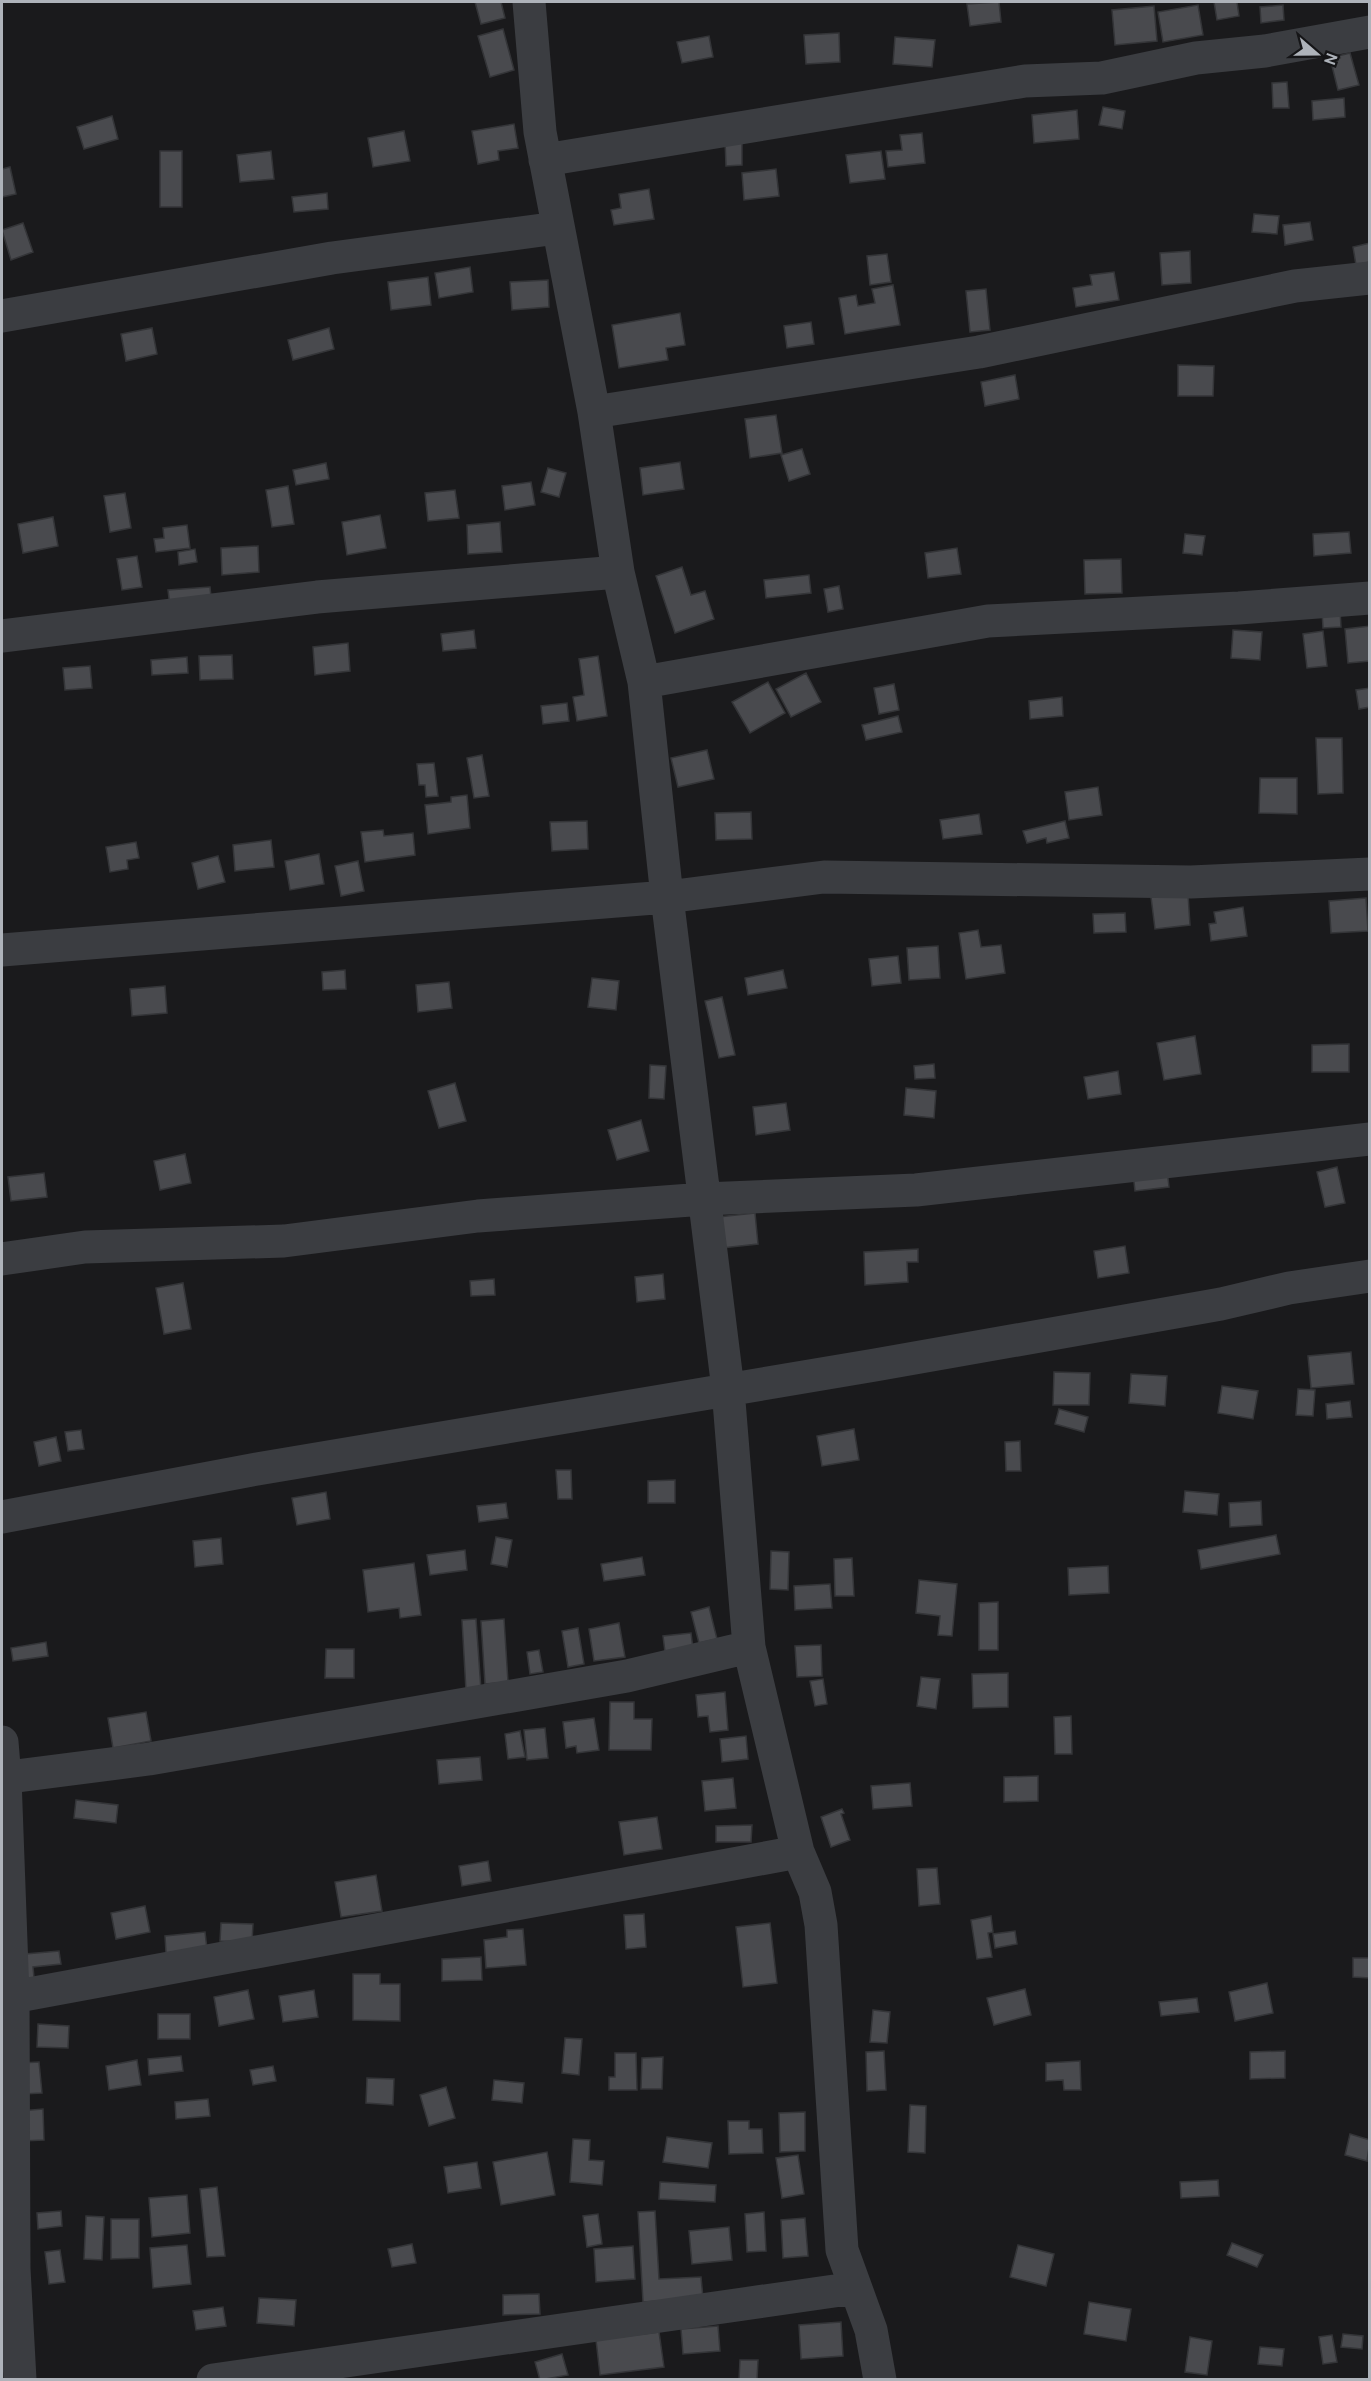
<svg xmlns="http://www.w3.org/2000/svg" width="1371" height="2381" font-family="Cabin,sans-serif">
  <rect width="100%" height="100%" fill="#1a1a1c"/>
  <path fill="#494a4e" stroke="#343538" stroke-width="1.5" d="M475,2h26l4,16 -24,6z
    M999,2l2,20 -31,4 -3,-22z
    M1214,2h23l2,14 -22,4z
    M1198,5l5,30 -40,7 -5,-30z
    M1283,5l1,15 -23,3 -1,-16z
    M1154,6l3,35 -42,4 -3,-35z
    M503,29l11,41 -24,7 -12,-41z
    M839,33l1,29 -34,2 -2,-29z
    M709,36l4,21 -31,6 -5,-21z
    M895,37l40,3 -3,27 -39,-3z
    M1350,53l9,32 -21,5 -8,-32z
    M1287,82l2,26h-16l-1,-25z
    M1344,98l1,19 -32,3 -1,-19z
    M1103,107l22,4 -3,18 -23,-4z
    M1077,110l2,29 -45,4 -2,-28z
    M112,116l6,23 -34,10 -7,-22z
    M514,124l4,24 -20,3 1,9 -21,4 -6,-33z
    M404,131l6,30 -37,6 -5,-29z
    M922,133l3,30 -37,4 -2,-16 16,-1 -2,-15z
    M725,140h17v25l-16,1z
    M160,151h22v56h-22z
    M271,151l3,28 -34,3 -3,-27z
    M881,151l4,28 -35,4 -4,-28z
    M10,167l6,27 -14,3v-28z
    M776,169l3,27 -35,4 -2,-27z
    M649,189l5,30 -40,6 -3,-15 10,-2 -2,-14z
    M327,193l1,16 -34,3 -2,-15z
    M1254,214l25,2 -2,18 -25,-2z
    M1310,222l3,18 -28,5 -2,-20z
    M23,223l10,29 -22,8 -9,-30z
    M1370,243v19l-14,3 -3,-18z
    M1190,251l1,32 -29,2 -2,-32z
    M887,254l4,28 -21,3 -3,-29z
    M470,267l3,25 -34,6 -4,-25z
    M1114,272l5,28 -43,7 -3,-19 19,-3 -2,-10z
    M428,277l3,28 -40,5 -3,-28z
    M548,280l1,27 -37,3 -2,-28z
    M893,285l7,40 -55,9 -6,-36 17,-3 2,11 17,-3 -3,-14z
    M986,289l4,41 -20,2 -4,-41z
    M680,313l5,32 -19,3 2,12 -49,8 -7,-43z
    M811,322l3,22 -27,4 -3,-22z
    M152,328l5,26 -31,7 -5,-27z
    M329,328l5,21 -41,11 -5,-20z
    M1178,365l36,1 -1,30h-35z
    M1015,375l4,24 -34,7 -4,-24z
    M776,415l6,38 -32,5 -5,-39z
    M802,449l8,25 -21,7 -8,-26z
    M680,462l4,27 -41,6 -3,-27z
    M326,463l3,16 -33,6 -3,-15z
    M548,468l18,5 -7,24 -18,-5z
    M531,482l4,23 -30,5 -3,-24z
    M288,486l6,38 -22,3 -6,-37z
    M455,490l4,28 -31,3 -3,-28z
    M125,493l6,35 -21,4 -6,-36z
    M380,515l6,33 -39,7 -5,-33z
    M53,517l5,29 -35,7 -5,-29z
    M500,522l2,30 -34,2 -1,-29z
    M187,525l3,23 -34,4 -2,-13 10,-1 -1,-10z
    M1349,532l2,21 -37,3 -1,-22z
    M1185,534l20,2 -3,19 -19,-2z
    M258,546l1,26 -37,3 -1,-27z
    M957,548l4,26 -33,4 -3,-25z
    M195,549l2,13 -18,3 -1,-13z
    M137,556l5,31 -20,3 -5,-31z
    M1121,559l1,34 -37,1 -1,-34z
    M682,567l9,28 14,-4 9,28 -39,14 -19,-57z
    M809,575l2,18 -45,5 -2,-18z
    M839,586l4,23 -15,3 -4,-23z
    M210,587l1,10 -41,10 -2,-17z
    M1340,610l1,17 -18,1 -1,-17z
    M1370,626v35l-22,2 -3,-34z
    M474,630l2,18 -33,3 -2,-17z
    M1233,630l29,2 -2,28 -29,-2z
    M1323,631l4,35 -20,2 -4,-34z
    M348,643l2,28 -35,4 -2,-28z
    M232,655l1,24 -33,1 -1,-24z
    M598,656l9,60 -30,5 -4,-24 11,-2 -5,-36z
    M187,657l1,16 -36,2 -1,-15z
    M90,666l2,22 -27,2 -2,-22z
    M806,673l15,29 -30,15 -15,-28z
    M768,682l17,31 -35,20 -18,-31z
    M894,684l5,26 -20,4 -5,-26z
    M1370,688v19l-11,2 -3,-19z
    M1062,697l1,19 -33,3 -1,-18z
    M567,703l2,18 -26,3 -2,-18z
    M898,716l4,16 -36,8 -4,-15z
    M1316,738h26l1,55 -25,1z
    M707,750l7,29 -36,8 -7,-29z
    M482,755l7,41 -15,2 -7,-40z
    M434,763l4,33 -12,1 -1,-12h-6l-2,-21z
    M1260,778h37v36l-38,-1z
    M1098,787l4,28 -33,5 -4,-28z
    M467,795l3,33 -42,6 -3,-29 26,-3v-5z
    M751,812l1,27 -36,1 -1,-27z
    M979,814l3,20 -39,5 -3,-19z
    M587,821l1,28 -36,2 -2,-29z
    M1065,821l4,17 -22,5 -1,-5 -19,5 -4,-12z
    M383,830l1,6 29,-3 2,22 -50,7 -4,-30z
    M271,840l3,27 -39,4 -2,-26z
    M136,842l3,16 -12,2 1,9 -18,3 -4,-25z
    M319,854l5,30 -34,6 -5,-29z
    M218,856l7,26 -27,7 -6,-26z
    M358,861l6,30 -23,5 -6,-30z
    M1188,894l2,31 -35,4 -4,-32z
    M1366,898l2,33 -37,2 -2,-32z
    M1243,907l4,29 -36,5 -2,-17 7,-1 -2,-11z
    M1125,913l1,19 -32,1 -1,-19z
    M978,930l3,17 20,-2 4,28 -39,6 -7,-46z
    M938,946l2,32 -31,2 -2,-32z
    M898,956l3,27 -29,3 -3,-27z
    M345,970l1,19 -23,1 -1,-18z
    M783,970l4,18 -39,7 -3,-17z
    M592,978l27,3 -3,29 -28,-3z
    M449,982l3,26 -34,4 -2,-27z
    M165,986l2,27 -35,3 -2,-27z
    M722,997l13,58 -16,3 -14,-57z
    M1195,1036l6,38 -37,6 -7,-37z
    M1349,1044v28h-37v-27z
    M934,1064l1,14 -20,1 -1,-13z
    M650,1065l16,1 -2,33 -15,-1z
    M1118,1071l3,23 -33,5 -4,-22z
    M455,1083l11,38 -27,7 -11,-37z
    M906,1088l30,3 -2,27 -30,-3z
    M786,1103l4,27 -34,5 -3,-28z
    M641,1120l8,31 -32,9 -9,-30z
    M185,1154l6,29 -31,7 -6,-29z
    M1337,1167l8,36 -20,4 -8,-35z
    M1167,1169l2,18 -34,4 -2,-18z
    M44,1173l3,24 -36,4 -3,-24z
    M755,1213l3,31 -36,4 -4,-31z
    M1125,1246l4,27 -31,5 -4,-27z
    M918,1249v13h-11l1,20 -43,3 -1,-33z
    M663,1274l2,25 -28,3 -2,-25z
    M494,1279l1,16 -24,1 -1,-15z
    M183,1283l8,46 -27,5 -8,-46z
    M1351,1352l3,32 -43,4 -3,-32z
    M1054,1372l36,1 -1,32h-36z
    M1131,1374l36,2 -2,30 -36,-3z
    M1222,1386l36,5 -5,28 -35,-6z
    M1298,1389l17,1 -2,26 -17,-1z
    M1350,1401l2,16 -25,2 -1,-15z
    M1059,1409l29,8 -4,15 -29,-8z
    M854,1429l5,31 -37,6 -5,-30z
    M81,1430l3,19 -16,2 -3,-19z
    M56,1437l5,24 -22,5 -5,-24z
    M1020,1441l1,30h-15l-1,-29z
    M556,1470h15l1,29h-14z
    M675,1480v23h-27v-22z
    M1185,1491l34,3 -2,21 -34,-3z
    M326,1492l4,27 -33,6 -5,-27z
    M1261,1501l1,24 -32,2 -1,-24z
    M506,1503l2,15 -29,4 -2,-16z
    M1276,1535l4,19 -79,15 -3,-19z
    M496,1537l16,3 -5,27 -16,-3z
    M221,1538l2,26 -28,3 -2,-26z
    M465,1550l2,20 -37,5 -3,-20z
    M771,1551l18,1 -1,38 -18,-1z
    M642,1557l3,18 -41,6 -3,-17z
    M852,1558l2,38h-19l-1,-37z
    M414,1563l7,52 -21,3 -1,-10 -31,4 -5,-42z
    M1108,1566l1,27 -40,2 -1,-27z
    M919,1580l38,4 -5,52 -14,-1 2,-19 -24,-3z
    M830,1584l2,24 -37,2 -1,-24z
    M998,1602v48h-19v-47z
    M709,1607l8,32 -18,4 -8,-31z
    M476,1619l5,71 -15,1 -4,-71z
    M504,1619l4,63 -23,2 -4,-63z
    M619,1623l6,34 -31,4 -5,-32z
    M578,1628l6,36 -16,3 -6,-36z
    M691,1633l2,16 -28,3 -2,-16z
    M46,1642l2,14 -35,5 -2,-13z
    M821,1645l1,31 -25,1 -2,-31z
    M326,1649h28v29h-29z
    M539,1650l4,22 -13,2 -3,-22z
    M1008,1673v34l-35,1 -1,-34z
    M921,1677l19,2 -4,30 -19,-3z
    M823,1679l4,25 -12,2 -5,-25z
    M725,1692l3,38 -18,2 -2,-16 -10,1 -2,-22z
    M610,1702h24v17h18l-1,31h-42z
    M146,1712l5,29 -38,7 -5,-30z
    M1071,1716l1,38h-17l-1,-37z
    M594,1718l5,32 -22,3 -1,-7 -10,2 -3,-26z
    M545,1728l3,30 -21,2 -3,-30z
    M520,1731l5,26 -17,2 -3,-25z
    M746,1736l2,23 -26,3 -2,-23z
    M480,1757l2,23 -43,4 -2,-24z
    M1038,1776v25l-34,1v-25z
    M733,1778l3,30 -31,3 -3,-30z
    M910,1783l2,23 -39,3 -2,-23z
    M76,1800l42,5 -2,18 -42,-5z
    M842,1809l2,4 -3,1 9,26 -19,7 -10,-30z
    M657,1817l5,32 -38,6 -5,-33z
    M752,1825l-1,17h-35v-16z
    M488,1861l3,20 -29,5 -3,-20z
    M937,1868l3,36 -21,2 -2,-37z
    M376,1875l6,36 -41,6 -6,-35z
    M145,1906l5,26 -34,7 -5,-26z
    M644,1914l2,33 -20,2 -2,-34z
    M991,1916l2,16 -5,1 4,24 -15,2 -6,-39z
    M221,1923l32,1 -1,18 -32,-1z
    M770,1923l7,60 -34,4 -7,-60z
    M523,1929l3,36 -40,3 -2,-28 23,-3v-7z
    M1015,1931l2,13 -22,4 -2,-14z
    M205,1932l2,17 -41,4 -1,-17z
    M59,1951l2,13 -28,3 2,22 -21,-34z
    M481,1957l1,23 -40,1v-22z
    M1353,1958h17v20l-17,-1z
    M353,1974h27v10h20v37l-47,-1z
    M1267,1983l6,30 -38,8 -6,-29z
    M1025,1989l6,26 -37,10 -7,-27z
    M248,1990l6,29 -35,7 -5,-29z
    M314,1990l4,27 -35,5 -4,-26z
    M1197,1998l2,14 -38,4 -2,-14z
    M873,2010l17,2 -3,31 -17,-1z
    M158,2014h32v25h-32z
    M38,2024l31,2 -1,22 -31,-1z
    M565,2038l17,1 -3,36 -17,-2z
    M884,2051l2,39 -19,1 -1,-39z
    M1285,2051v27l-35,1v-27z
    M615,2053h21l1,37h-28v-13h6z
    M181,2056l2,15 -34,4 -1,-16z
    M663,2057l-1,32h-21l1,-31z
    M137,2060l4,25 -32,5 -3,-24z
    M1080,2061l1,29h-17l-1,-10 -17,1v-18z
    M39,2062l3,31 -19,1 -3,-31z
    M273,2066l3,15 -23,4 -3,-15z
    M367,2078l27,1 -1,26 -27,-2z
    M494,2080l30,3 -2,20 -30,-3z
    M446,2087l9,31 -26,8 -9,-31z
    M208,2099l2,17 -34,3 -1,-17z
    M910,2105l16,1 -1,47 -17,-1z
    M43,2109l1,31 -22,1 -2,-30z
    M805,2112v39l-25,1 -1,-39z
    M728,2121h21v8h13l1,24 -34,1z
    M1350,2134l20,6 -3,21 -22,-6z
    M667,2137l45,6 -4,25 -45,-6z
    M573,2139l17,1 -1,20 15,1 -2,24 -32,-3z
    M547,2152l8,43 -54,10 -8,-43z
    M798,2155l6,39 -22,4 -6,-40z
    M477,2162l4,26 -33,5 -4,-26z
    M1218,2180l1,16 -38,2 -1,-16z
    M660,2182l56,3 -1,17 -56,-3z
    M217,2187l8,69 -18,1 -7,-68z
    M187,2195l3,38 -38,4 -3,-39z
    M61,2211l1,15 -24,3 -1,-16z
    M655,2211l4,68 42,-2 2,21 -60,4 -5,-90z
    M764,2212l2,39 -19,1 -2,-38z
    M598,2214l4,30 -15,3 -4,-31z
    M86,2216l18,1 -2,43 -18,-1z
    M805,2218l3,38 -25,2 -2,-38z
    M111,2219h28v39l-28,1z
    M729,2227l3,33 -40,4 -3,-33z
    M1232,2243l31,12 -6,12 -30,-12z
    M412,2244l4,19 -24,4 -4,-18z
    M187,2245l4,39 -38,4 -3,-40z
    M1018,2245l36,9 -8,32 -36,-9z
    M633,2246l2,33 -39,3 -2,-33z
    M60,2250l5,32 -16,2 -4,-32z
    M539,2294l1,20 -37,1v-20z
    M259,2298l37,2 -2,26 -37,-3z
    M1089,2302l42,7 -5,32 -42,-7z
    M223,2307l3,19 -30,4 -3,-19z
    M841,2322l2,34 -42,3 -2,-34z
    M718,2326l2,25 -37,3 -2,-25z
    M659,2332l5,35 -64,8 -4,-35z
    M1343,2334l20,2 -1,13 -21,-2z
    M1332,2335l5,27 -14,2 -4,-27z
    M1190,2337l22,4 -5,34 -22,-3z
    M1260,2347l24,2 -2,17 -24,-2z
    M562,2354l6,21 -28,5 -5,-18z
    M740,2360h18l-1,20h-18z"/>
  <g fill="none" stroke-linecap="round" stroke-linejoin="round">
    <path stroke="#3b3d41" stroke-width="33" d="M529,2l11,130 54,280 24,160 26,110 23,215 61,492 21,258 49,205 17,40 6,33 21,325 29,80 9,50
      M545,160l480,-79 77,-3 94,-20 69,-7 105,-19
      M2,316l330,-58 225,-30
      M594,412l385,-60 316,-66 75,-8
      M2,636l315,-39 301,-25
      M644,682l344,-61 251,-13 131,-10
      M2,950l665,-53 157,-20 367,5 179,-8
      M2,1259l83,-12 199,-6 194,-25 226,-17 212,-9 454,-51
      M2,1517l255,-48 618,-104 346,-61 68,-16 81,-12
      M2,1742l3,36 8,218 1,273 6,111
      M2,1778l147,-19 478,-83 122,-29
      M2,1999l796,-147
      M213,2380l642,-92"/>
  </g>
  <rect width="1371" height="2381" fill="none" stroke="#aeb3ba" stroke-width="6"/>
  <g transform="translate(1317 54) rotate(110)" stroke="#151517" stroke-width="4.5" paint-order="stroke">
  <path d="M0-4.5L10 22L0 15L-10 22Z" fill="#aeb3ba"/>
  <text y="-9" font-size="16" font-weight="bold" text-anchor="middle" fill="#aeb3ba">N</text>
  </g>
</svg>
